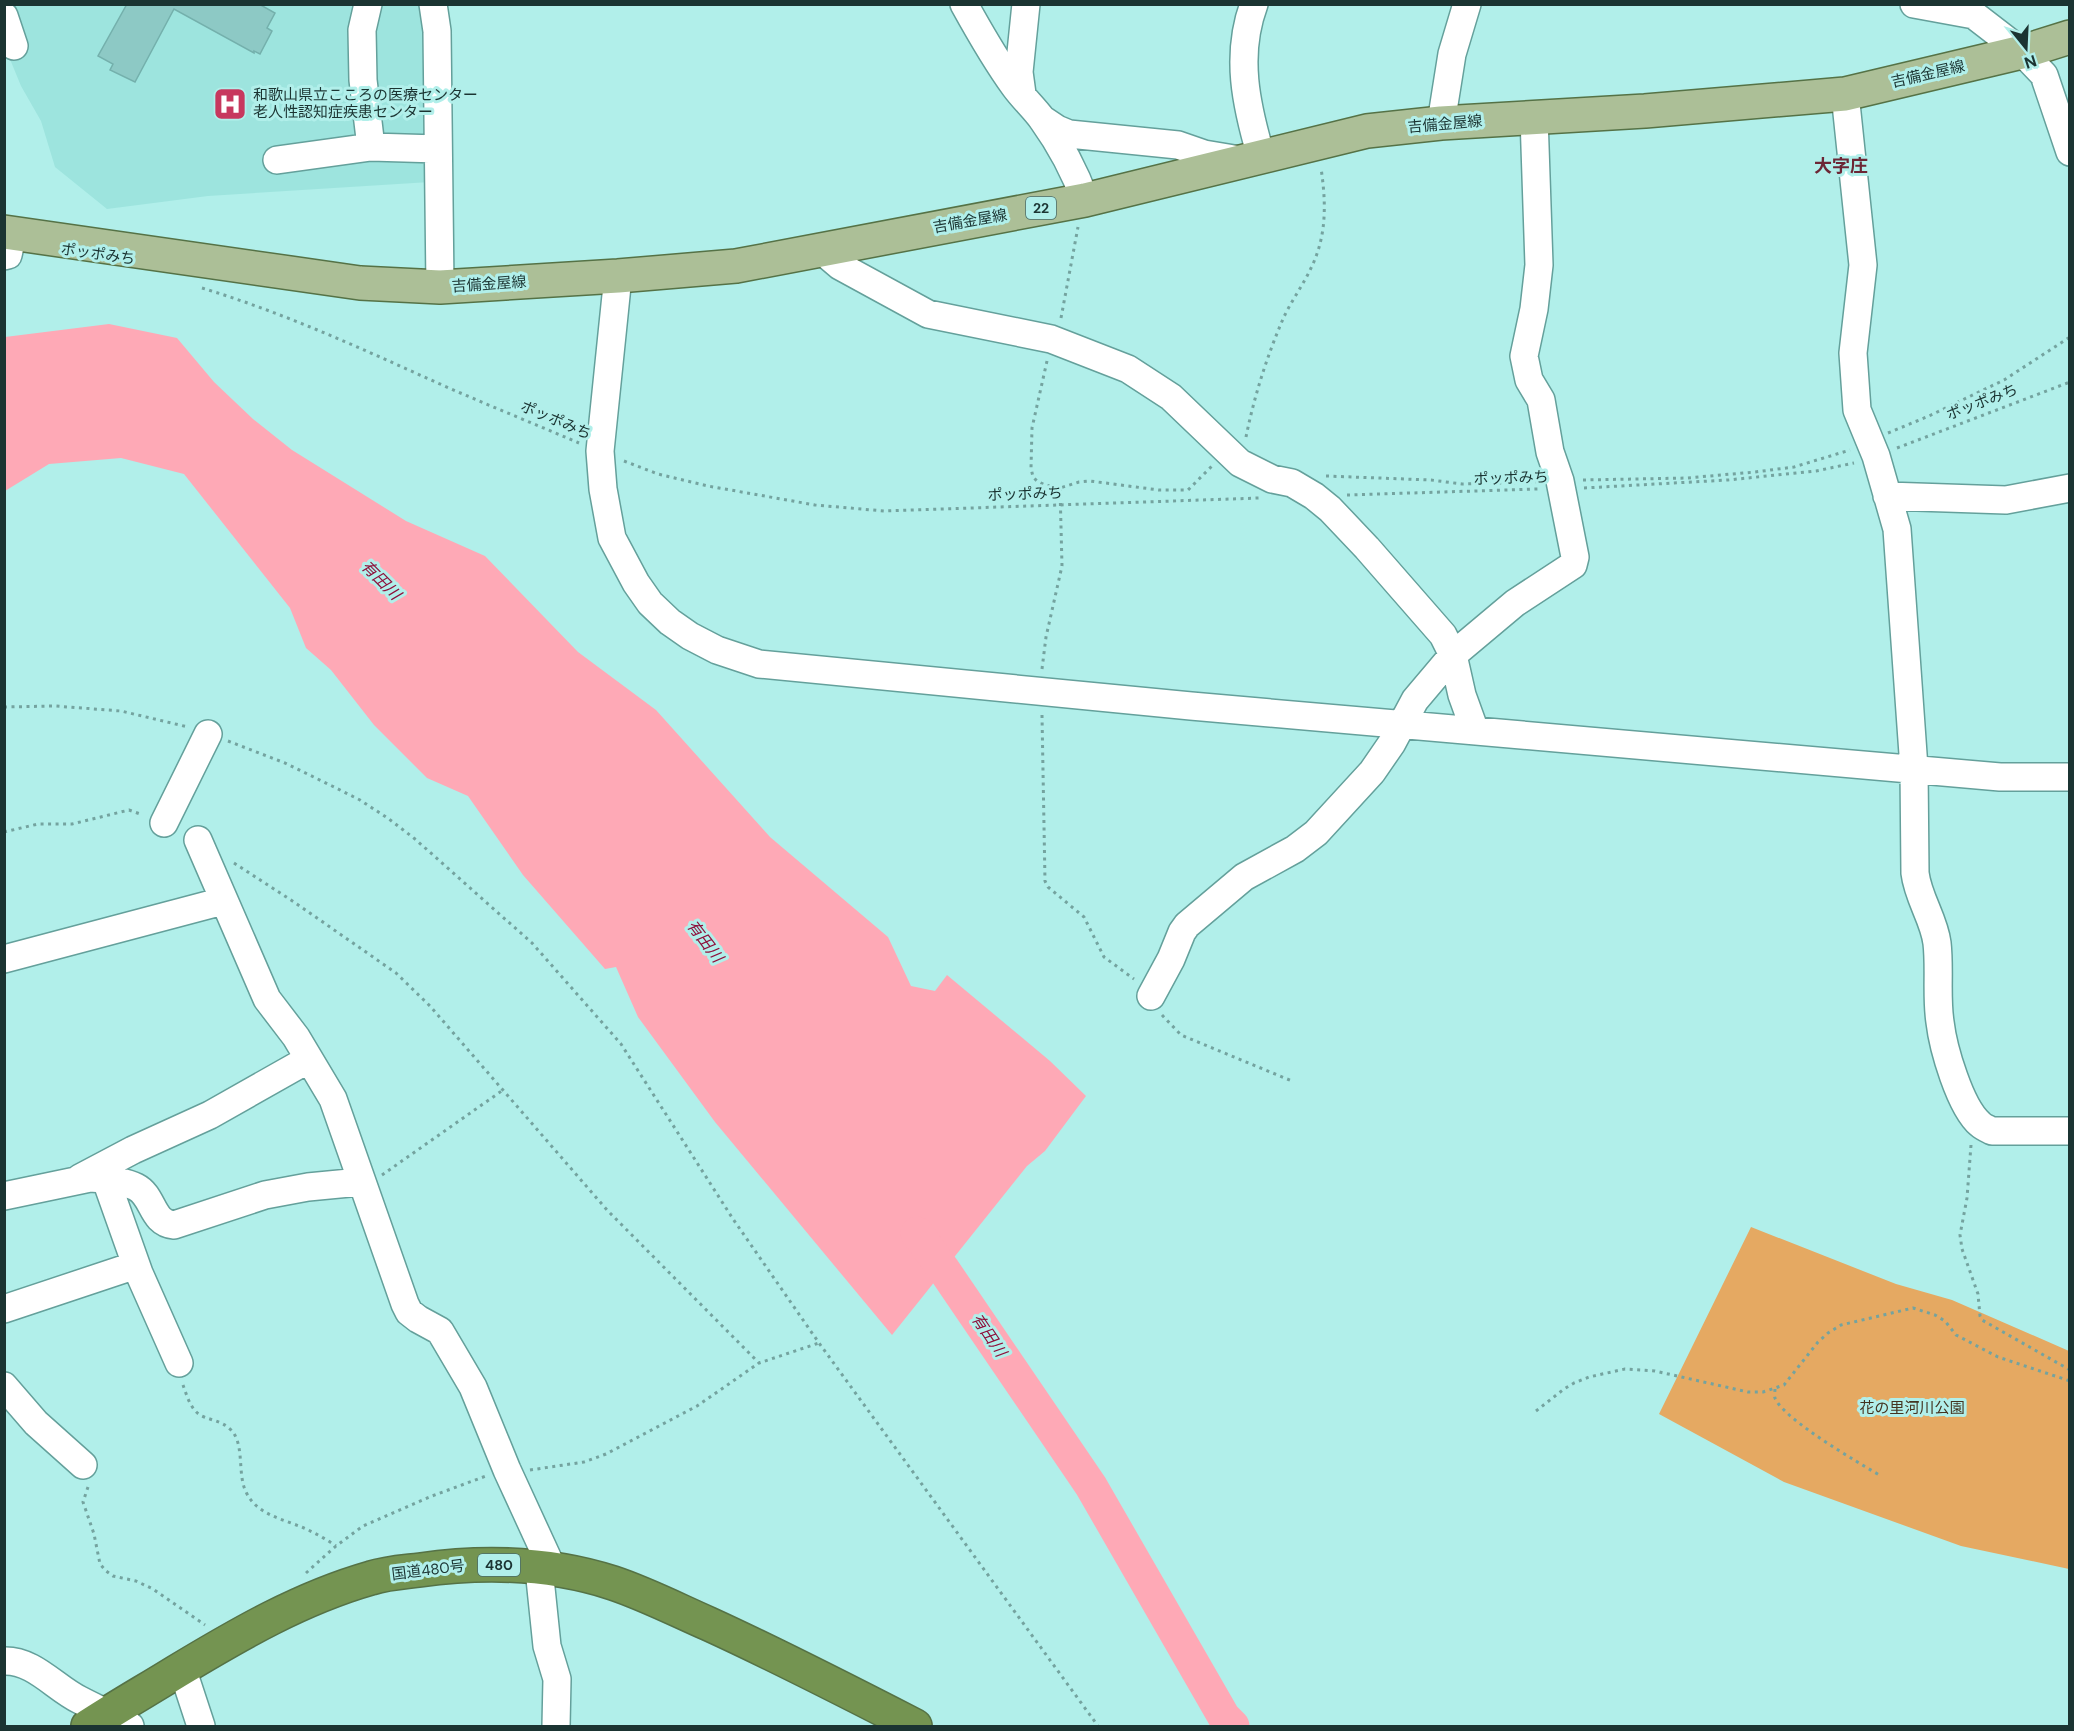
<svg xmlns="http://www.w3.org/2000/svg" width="2074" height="1731" font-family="'DM Sans','Noto Sans JP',sans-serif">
  <rect width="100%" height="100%" fill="#b1efea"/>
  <path fill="#9de4de" d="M4,5h421l5,177 -222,14 -101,13 -52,-42 -14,-46 -20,-35 -16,-39z"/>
  <path fill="#e5a962" d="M1751,1227l145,57 56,16 117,51v218l-108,-23 -177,-64 -125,-68z"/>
  <path fill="#fea9b6" d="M109,324l68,14 37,44 39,37 39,31 114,71 79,35 93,96 78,58 114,127 118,100 23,49 24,5 12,-16 103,86 36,35 -41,55 -18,15 -135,169 -177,-213 -77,-105 -22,-50 -11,2 -82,-94 -55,-79 -41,-18 -53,-53 -43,-55 -25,-22 -16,-40 -106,-134 -63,-16 -72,6 -44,27v-154z"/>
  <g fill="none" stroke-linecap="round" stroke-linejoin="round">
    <path stroke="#fea9b6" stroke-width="5" d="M1218,1726l6,-9"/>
    <path stroke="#fea9b6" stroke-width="33" d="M917,1233l27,37 147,216 133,231 9,9"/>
  </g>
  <path fill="#8dc9c5" stroke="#74b0ac" stroke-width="1.5" d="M127,4h132l16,9 -8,15 5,3 -12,23 -6,-3v2l-80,-44 -39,73 -25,-12 3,-6 -15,-8z"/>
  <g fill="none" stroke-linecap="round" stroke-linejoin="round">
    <g stroke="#64a09b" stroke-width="30">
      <path id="minor" d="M368,4l-6,26 1,50 8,67
        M433,4l4,27 3,256
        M964,4c16,29 32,57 51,83 8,11 19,21 27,32 18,25 33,53 43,81
        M1254,4c-19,51 -8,101 7,152
        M1914,4l60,11 48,37 22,23 26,77
        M4,16l10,30
        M1022,94l-3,-22 7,-68
        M1845,94l18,171 -10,88 4,57 19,46 21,73 17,239 1,105c3,25 19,46 22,70 3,26 -1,53 3,79 3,26 20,85 40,102 3,3 8,5 12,7h78
        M1042,119l15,10 12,5 109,11 26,9 36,6
        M1441,123l11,-69 15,-50
        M277,160l94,-13 67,2
        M820,249l20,17 88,48 123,25 77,30 43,28 69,66 32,16 20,4 22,13 16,13 37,39 76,87 10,20 9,40 13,36
        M4,256l4,-1 5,-22
        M618,276l-18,175 3,38 9,49 24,45 14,20 20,19 20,14 27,14 42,14 432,42 809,71h70
        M1887,496l119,4 64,-12
        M164,823l44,-89
        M198,840l69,159 29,38 37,62 72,205 4,8 9,7 22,12 33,56 34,83 46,100
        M4,959l219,-58
        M1151,996l20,-37 11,-27 5,-7 57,-48 51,-28 21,-16 56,-61 20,-29 23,-43 38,-45 62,-52 58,-38 2,-8 -15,-76 -10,-29 -9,-52 -12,-20 -5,-24 10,-47 5,-44 -5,-148
        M80,1178l53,-28 77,-35 99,-56
        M106,1180l33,93 40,90
        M4,1196l86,-18c14,1 34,3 46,9 18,9 15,36 38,38l91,-30 43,-8 52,-5
        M4,1309l132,-44
        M4,1386l32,37 47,42
        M539,1569l8,77 10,33 -1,47
        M4,1661c30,-1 51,27 76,39 17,9 34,16 50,26
        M182,1668l19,58"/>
    </g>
    <g stroke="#557246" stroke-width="36">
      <path id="major" d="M4,232l356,51 80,4 178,-11 118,-10 349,-66 282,-69 74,-8 204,-12 200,-17 177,-42 48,-15"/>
    </g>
    <g stroke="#557246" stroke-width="36">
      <path id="highway" d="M88,1726c29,-19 59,-36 88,-54 63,-38 125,-74 195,-94 16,-5 33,-6 49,-8 64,-9 131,-7 193,13 33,11 64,27 96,41 70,32 138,67 206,102"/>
    </g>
    <path stroke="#74a39f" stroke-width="3" stroke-dasharray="3 4.5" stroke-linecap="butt" d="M202,288c79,24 154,58 229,92 49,22 99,42 148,63
      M1061,318l17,-91
      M1047,361l-15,67 -1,40 2,9 4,4 8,4 15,3 19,-6 11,-1 69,9h29l24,-24
      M1888,433l41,-17 75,-36 66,-43
      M1246,437c8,-40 21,-81 37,-118 8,-18 21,-35 29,-53 15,-32 14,-64 9,-98
      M1897,448l173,-66
      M624,461l34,13 50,12 107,19 69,6 375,-13
      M1326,476l105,4 31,4 76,-2
      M1583,480l104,-2 68,-6 39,-5 56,-17
      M1584,488l144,-8 88,-9 38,-8
      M1347,495l191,-6
      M1042,669l4,-32 16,-71 -2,-78
      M4,707l51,-1 66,5 67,16
      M1042,715l3,166 3,6 36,30 20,40 30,22
      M228,741l57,22 47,23 28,14 29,19 26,20 117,104 89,101 112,175 86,124 279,383
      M4,832l34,-8h34l57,-14 14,5
      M234,863l60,39 102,71 34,33 177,204 152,153
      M1162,1015l19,20 111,46
      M1971,1145l-4,53 -7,37 2,14 16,45 2,22 2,4 88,50
      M382,1175l121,-85
      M183,1385c4,11 8,26 19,31 11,5 20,5 29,14 14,14 6,44 15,62 11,23 37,27 58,36 11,5 22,11 32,18
      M1775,1389c0,3 -1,7 0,9 8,21 84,65 106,78
      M1536,1411l28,-22 10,-6 15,-6 36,-8 30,2 93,21h15l21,-7 34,-43 10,-9 13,-8 72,-17 22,7 10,6 11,14 42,22 72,24
      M530,1470l54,-8 22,-8 91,-48 62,-43 60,-20
      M88,1487l-5,15 11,32 6,30 6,7 7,5 23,5 17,8 52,36
      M306,1573l30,-27 27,-20 69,-30 54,-20"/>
    <use href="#minor" stroke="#fff" stroke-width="27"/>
    <use href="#major" stroke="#acbf97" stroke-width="33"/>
    <use href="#highway" stroke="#749451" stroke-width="33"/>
  </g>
  <defs>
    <g id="hospital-square" transform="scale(1.725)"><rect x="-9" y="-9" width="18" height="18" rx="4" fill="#c7385e" stroke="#b1efea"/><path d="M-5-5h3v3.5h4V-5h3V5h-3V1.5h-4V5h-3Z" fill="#fff"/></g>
  </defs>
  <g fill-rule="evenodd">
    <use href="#hospital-square" x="230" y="104"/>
  </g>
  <g text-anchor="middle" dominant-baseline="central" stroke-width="6" stroke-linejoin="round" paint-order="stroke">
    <g fill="#b1efea" stroke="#486c69" stroke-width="1.5">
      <rect x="1026" y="197" width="30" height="22" rx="4.5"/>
      <rect x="478" y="1554" width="42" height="22" rx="4.5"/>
    </g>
    <g font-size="14" font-weight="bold" fill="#1b3432">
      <text x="1041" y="208">22</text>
      <text x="499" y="1565">480</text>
    </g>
    <g font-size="15" fill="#1b3432" stroke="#b1efea">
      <text transform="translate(1928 74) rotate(-13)">吉備金屋線</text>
      <text transform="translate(1445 124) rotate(-5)">吉備金屋線</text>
      <text transform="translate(970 221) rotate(-10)">吉備金屋線</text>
      <text transform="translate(98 254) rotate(8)">ポッポみち</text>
      <text transform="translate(489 284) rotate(-4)">吉備金屋線</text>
      <text transform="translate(1982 402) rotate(-21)">ポッポみち</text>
      <text transform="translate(556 420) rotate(23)">ポッポみち</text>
      <text transform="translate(1511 478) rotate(-2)">ポッポみち</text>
      <text transform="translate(1025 494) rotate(-2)">ポッポみち</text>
      <text transform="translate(428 1570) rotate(-7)">国道480号</text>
    </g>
    <g font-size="15" fill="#1b3432" stroke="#b1efea" text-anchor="start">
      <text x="253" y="95">和歌山県立こころの医療センター<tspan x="253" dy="17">老人性認知症疾患センター</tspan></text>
    </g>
    <g font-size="15" fill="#443320" stroke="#b1efea">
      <text x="1912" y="1408">花の里河川公園</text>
    </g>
    <g font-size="16" font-style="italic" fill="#8e0f3a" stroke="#b1efea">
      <text transform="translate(381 580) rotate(45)">有田川</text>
      <text transform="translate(705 941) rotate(53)">有田川</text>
      <text transform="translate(989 1335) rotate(56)">有田川</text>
    </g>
    <g font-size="18" font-weight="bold" fill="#6c2635" stroke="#b1efea">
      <text x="1841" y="166">大字庄</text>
    </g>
  </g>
  <rect width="2074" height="1731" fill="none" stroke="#1b3432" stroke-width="12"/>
  <g transform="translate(2026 48) rotate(162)" stroke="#b1efea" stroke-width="4.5" paint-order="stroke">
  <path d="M0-4.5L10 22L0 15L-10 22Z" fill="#1b3432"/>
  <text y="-9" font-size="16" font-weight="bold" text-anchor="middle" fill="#1b3432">N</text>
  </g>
</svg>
